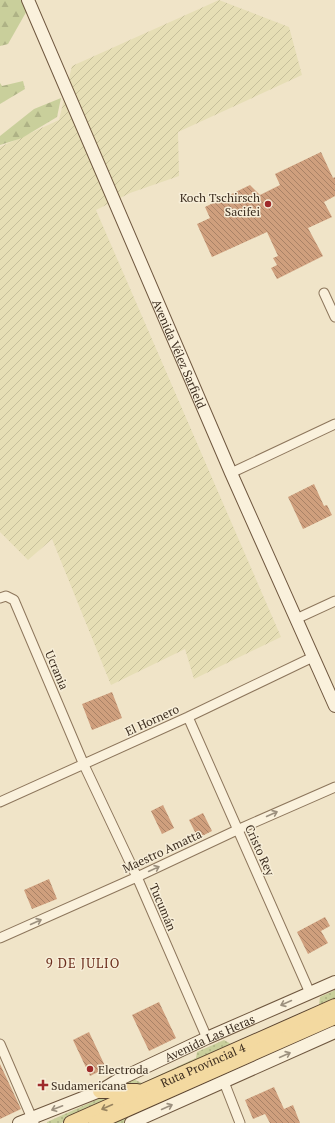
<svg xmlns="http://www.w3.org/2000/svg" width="335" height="1123" font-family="'PT Serif',serif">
  <defs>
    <pattern id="farmland-furrows" width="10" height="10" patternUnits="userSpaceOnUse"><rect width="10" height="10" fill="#e6deb5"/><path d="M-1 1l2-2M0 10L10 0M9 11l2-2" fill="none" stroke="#c6bf9b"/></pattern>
    <pattern id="grass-dots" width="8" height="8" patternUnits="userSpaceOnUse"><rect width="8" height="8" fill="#c9cf9b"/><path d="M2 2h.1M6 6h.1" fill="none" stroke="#aeb285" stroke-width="1.8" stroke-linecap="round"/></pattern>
    <pattern id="forest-firs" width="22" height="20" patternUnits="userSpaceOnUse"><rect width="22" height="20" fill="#c9cf9b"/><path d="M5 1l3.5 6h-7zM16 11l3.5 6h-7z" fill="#aeb285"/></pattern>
    <pattern id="building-back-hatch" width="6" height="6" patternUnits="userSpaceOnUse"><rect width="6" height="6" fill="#cf9f7d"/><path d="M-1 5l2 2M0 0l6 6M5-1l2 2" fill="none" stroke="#a98266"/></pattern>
  </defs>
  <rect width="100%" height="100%" fill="#f0e4c8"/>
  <path fill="url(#farmland-furrows)" d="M219,0l70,27 13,48 -124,57 1,44 -49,17 -34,17 185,427 -87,42 -9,-30 -74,36 -59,-146 -24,21 -28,-28v-385l59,-27 13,-54z"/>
  <path fill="url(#grass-dots)" d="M335,990v11l-192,86 -21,-3 11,-5 9,4 54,-25 1,-6 27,-12 7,4 88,-39 1,-8z
    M335,1022v6l-211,95h-17z
    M105,1096h14l-58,27h-14v-1z"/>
  <path fill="url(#forest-firs)" d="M0,0h33l-25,44 -8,2z
    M23,81l2,8 -25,15v-21l2,3z
    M61,98l-4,19 -35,21 -22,7v-9l34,-27z"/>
  <path fill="url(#building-back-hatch)" d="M321,152l12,26 2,-1v19l-11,6 8,15 -24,11 15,28 -46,23 -6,-11 6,-3 -4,-7 5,-2 -11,-24 -55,25 -15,-33 13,-6 -5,-11 45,-22 10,10 20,-10 -5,-11z
    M314,484l10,22 3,-1 5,10 -29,14 -15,-32z
    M112,692l10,26 -30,12 -10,-26z
    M163,805l11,23 -12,6 -11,-23z
    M203,813l9,18 -14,7 -9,-18z
    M49,879l8,20 -25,10 -8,-19z
    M325,917l5,9 -9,5 7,12 -20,11 -11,-22z
    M159,1002l17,36 -27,13 -17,-36z
    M89,1032l17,36 -16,8 -17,-36z
    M0,1064l21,45 -21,10z
    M274,1087l10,22 9,-4 7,18h-30l-5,-9 -12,5 -8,-19z"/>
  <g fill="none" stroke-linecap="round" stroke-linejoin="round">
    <g stroke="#8d765c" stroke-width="11">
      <path id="street" d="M324,293l11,24
        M231,473l104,-49
        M0,598l6,-2 8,4 70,165 53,112 70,161
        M296,619l39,-18
        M188,717l122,276
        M0,802l188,-85 125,-60
        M0,938l137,-61 100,-47 98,-43
        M0,1044l34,79
        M224,1082l16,41"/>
    </g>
    <g stroke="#6f573f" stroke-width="14">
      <g id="secondary">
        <path id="s1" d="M28,0l203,473 104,233"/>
        <path id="s2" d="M19,1123l81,-32 18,-11 89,-42 128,-56"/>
        <path d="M131,1123l204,-91"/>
      </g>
    </g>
    <g stroke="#5b4430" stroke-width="16">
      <g id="primary">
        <path d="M100,1091h37"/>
        <path id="s3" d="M71,1123l264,-117"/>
        <path d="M96,1123l239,-106"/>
      </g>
    </g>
    <use href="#street" stroke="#faf1dc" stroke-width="9"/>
    <use href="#secondary" stroke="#faf1dc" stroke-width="12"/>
    <use href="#primary" stroke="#f3d9a0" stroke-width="14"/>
  </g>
  <defs><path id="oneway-shaft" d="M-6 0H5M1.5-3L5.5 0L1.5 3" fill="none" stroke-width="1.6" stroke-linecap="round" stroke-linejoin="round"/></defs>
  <g stroke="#9c907e">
    <use href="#oneway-shaft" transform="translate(272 814) rotate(-24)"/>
    <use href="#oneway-shaft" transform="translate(154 869) rotate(-25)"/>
    <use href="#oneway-shaft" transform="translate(36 922) rotate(-24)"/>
    <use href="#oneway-shaft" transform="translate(286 1003) rotate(156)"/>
    <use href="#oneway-shaft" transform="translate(285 1055) rotate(-24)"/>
    <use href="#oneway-shaft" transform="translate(167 1107) rotate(-24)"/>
    <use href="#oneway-shaft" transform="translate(57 1108) rotate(159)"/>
  </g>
  <use stroke="#988460" href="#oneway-shaft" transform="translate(107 1107) rotate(156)"/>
  <g fill="#9e2a2b" stroke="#f7eed8" stroke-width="1.5">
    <circle cx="268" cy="204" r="4"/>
    <circle cx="90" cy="1069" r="4"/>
    <path d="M41 1079h4v4h4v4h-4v4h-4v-4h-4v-4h4z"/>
  </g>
  <g text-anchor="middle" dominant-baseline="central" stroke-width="3" stroke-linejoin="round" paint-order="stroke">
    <g font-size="12" fill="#3d2e20" stroke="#f7eed8" text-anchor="start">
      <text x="260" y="197" text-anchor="end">Koch Tschirsch<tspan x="260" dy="14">Sacifei</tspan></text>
      <text x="98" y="1069">Electroda</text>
      <text x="51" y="1085">Sudamericana</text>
    </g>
    <g font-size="12" fill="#3d2e20" stroke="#f7eed8">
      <text stroke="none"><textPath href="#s1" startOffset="385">Avenida Vélez Sarfield</textPath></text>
      <text transform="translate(57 670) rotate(67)">Ucrania</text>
      <text transform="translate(152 720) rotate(-25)">El Hornero</text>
      <text transform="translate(260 850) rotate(66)">Cristo Rey</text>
      <text transform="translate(162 851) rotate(-25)">Maestro Amatta</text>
      <text transform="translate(163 907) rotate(67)">Tucumán</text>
      <text stroke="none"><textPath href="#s2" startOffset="209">Avenida Las Heras</textPath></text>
      <text stroke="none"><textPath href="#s3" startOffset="144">Ruta Provincial 4</textPath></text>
    </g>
    <g font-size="13" letter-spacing="1" fill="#6b2e1e" stroke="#f7eed8">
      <text x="83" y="963">9 DE JULIO</text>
    </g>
  </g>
</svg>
